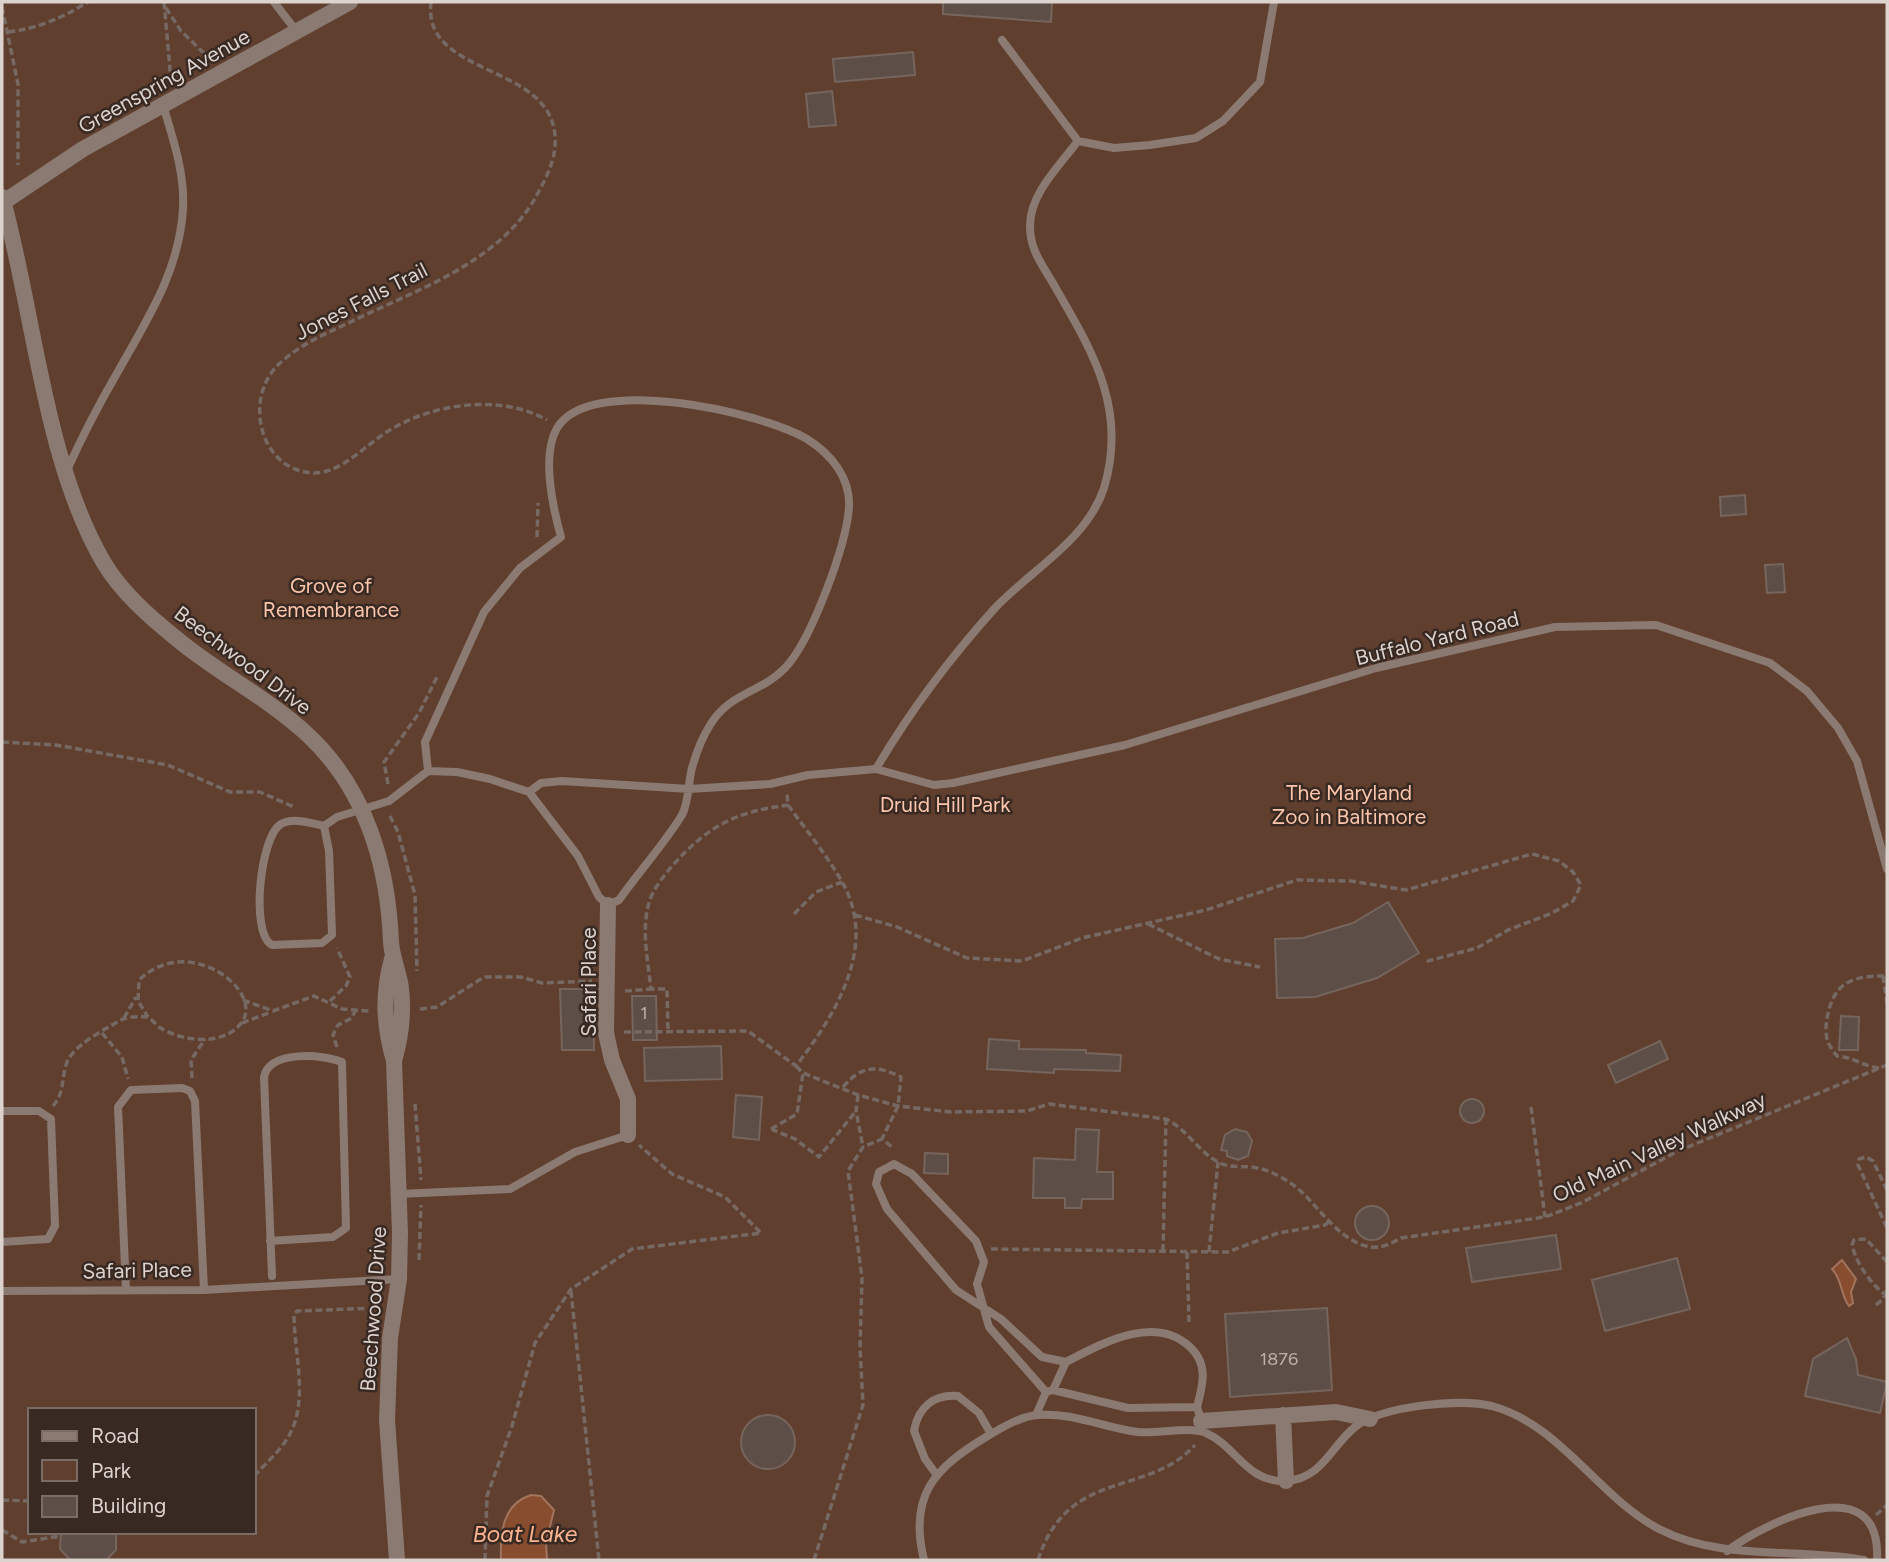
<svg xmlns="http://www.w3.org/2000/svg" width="1889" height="1562" font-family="Figtree,sans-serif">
  <rect width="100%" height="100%" fill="#382a23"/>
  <path fill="#613f2e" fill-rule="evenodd" d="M2,2h1885v1558h-1885zM30,1410h224v122h-224z"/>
  <path fill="#884c2e" stroke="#a1745e" stroke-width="2" d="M1842,1260l14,19 -5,13 2,11 -4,3c-9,-12 -6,-25 -17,-37z
    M531,1495l10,1 13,14 -8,33 1,17h-46c-1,-26 1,-56 30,-65z"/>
  <path fill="#5d4e47" stroke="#75655d" stroke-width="2" d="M943,2h109l-1,20 -108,-8z
    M913,52l2,23 -80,7 -2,-23z
    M832,91l4,34 -27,2 -3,-33z
    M1745,495l1,19 -25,2 -1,-19z
    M1783,564l2,28 -18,1 -2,-28z
    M1388,902l31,51 -42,25 -62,19 -38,1 -2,-59 28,-1 50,-15z
    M560,989h33l1,61h-32z
    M632,996h24l1,44h-24z
    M1841,1016l18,1 -1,33h-19z
    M989,1039l30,2v8l67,1v3l35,2 -1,16 -66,-2v4l-67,-4z
    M1660,1041l8,18 -52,24 -8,-18z
    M721,1046l1,33 -77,2 -1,-33z
    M736,1095l26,2 -3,43 -26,-3z
    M1460 1111a12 12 0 1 1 24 0a12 12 0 1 1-24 0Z
    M1076,1129l23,1 -2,42h16v27h-31l-1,9h-16v-10h-32l1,-40 41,2z
    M1235,1129l12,3 5,9 -4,15 -10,4 -11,-4v-5l-6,-1 4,-15z
    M925,1153l23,1v20l-24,-1z
    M1355 1223a17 17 0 1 1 34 0a17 17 0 1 1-34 0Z
    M1556,1235l5,34 -89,13 -6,-34z
    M1677,1258l13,51 -85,22 -13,-51z
    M1327,1308l5,82 -102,7 -5,-83z
    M1847,1338l9,21 2,16 29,7 -7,31 -75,-17 8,-37z
    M741 1442a27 27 0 1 1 54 0a27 27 0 1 1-54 0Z
    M61,1532h55v18l-10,10h-36l-10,-11z"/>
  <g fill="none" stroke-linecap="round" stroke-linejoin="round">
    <path stroke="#766964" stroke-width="3.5" stroke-dasharray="7 3.5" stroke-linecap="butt" d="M164,2l6,67 -3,13
      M431,2c-10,78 130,59 124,144 -1,16 -9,32 -16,45 -37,73 -127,100 -197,135 -22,10 -45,21 -63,38 -36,34 -20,106 34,109 28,1 53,-29 77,-43 44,-27 111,-36 157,-10
      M2,7l16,77v81
      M166,8l15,23 30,29
      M8,32c31,-4 54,-14 80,-30
      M537,537l1,-34
      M2,742l54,3 112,20 62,27h30l34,15
      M388,784l-4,-22 35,-49 19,-38
      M390,816l8,16 17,63 2,76
      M794,914l22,-22 26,-10
      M855,915l42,12 70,31 55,3 60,-23 124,-28 91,-30 54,1 55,9 126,-36 27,7 14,11 8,13 -8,16 -21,12 -44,17 -31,18 -53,14
      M1148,924l71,35 41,8
      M1883,976l4,27
      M625,991l26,-2
      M243,1000l30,11 41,-15 28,13 28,2
      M330,1001l16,-15 4,-9 -13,-29
      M420,1009l17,-2 47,-30h37l21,6 50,-2
      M124,1018l12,-21
      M242,1023l29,-11
      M668,1029l-1,-40h-16c-3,-27 -10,-60 -2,-86 3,-13 15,-27 23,-37 36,-40 63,-54 116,-61
      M624,1032l124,-1 48,35c39,-51 84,-121 45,-186 -15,-26 -35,-50 -53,-75l-1,-12
      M102,1033l20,24 6,22
      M337,1047l-4,-12 5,-10 14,-7 3,-7
      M796,1066l7,7 55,22 40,11 53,6 76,-1 22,-7 117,15c21,10 33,34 54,44 12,6 25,2 37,5 12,2 25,9 35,16 25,18 42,53 74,62 13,4 24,-2 35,-8l144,-21 36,-14 97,-52 209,-86
      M1879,1068c-16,-2 -26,-11 -42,-12 -3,-4 -7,-9 -9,-14 -6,-14 2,-49 16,-57 13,-9 28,-9 43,-9
      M192,1078l-1,-18 14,-21
      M843,1087c19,-22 33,-22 58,-10l-3,29 -16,33
      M858,1095l-2,16 7,36
      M415,1104l6,76
      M53,1106c12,-14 8,-27 14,-44 7,-17 38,-33 54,-42 5,-3 20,-4 26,-3 4,1 8,7 12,10 23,15 65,20 83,-5 22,-31 -53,-90 -103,-42l-1,21 10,16
      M1531,1107l14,110
      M771,1129l24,10 24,18 37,-46
      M771,1129l26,-15 6,-41
      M1887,1190l-14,-29 -7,-4 -7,2 -1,6 29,63
      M991,1249l237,3 50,-19 47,-8 5,-4
      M1163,1251l3,-132
      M1187,1252l2,71
      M1209,1252l9,-90
      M419,1260l2,-55
      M1887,1262l-21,-23 -12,1 -2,5c4,18 20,41 35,51
      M571,1291l28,269
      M1876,1305l7,-6 4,-11
      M254,1476c11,-12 24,-23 33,-37 23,-36 7,-84 7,-124l3,-4 79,-3
      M2,1500l28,1
      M1876,1515l11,-10
      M2,1530l20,12 39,-6
      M485,1560l2,-64 25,-70 23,-83 36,-54 61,-40 129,-16 -36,-36 -53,-23 -33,-29
      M814,1560l49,-155 -3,-57 2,-70 -14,-107 15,-24 19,-8 10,8
      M1038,1560c30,-93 109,-62 157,-115"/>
    <path stroke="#8a7a72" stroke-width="8" d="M274,2l23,30
      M1002,40l76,101 36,7 36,-3 46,-7 27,-17 37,-39 14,-80
      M67,470c15,-33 31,-64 49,-95 30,-54 63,-102 67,-166 2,-36 -10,-70 -20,-104
      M876,769c34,-58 74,-111 119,-161 36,-38 92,-68 109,-120 24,-80 -12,-137 -50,-203 -11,-19 -24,-35 -24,-58 -1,-32 29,-61 48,-86
      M529,792l12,-9 21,-2 127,8 81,-5 38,-9 68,-6 58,16 19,-2 172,-38 251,-77 179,-41 101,-2 114,38 37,28 31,37 19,33 30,108
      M324,826l5,25 3,84 -10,8 -50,2c-22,-11 -12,-109 9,-121 12,-7 30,-1 43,2l13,-9 52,-16 39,-30 29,1 33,7 39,13 49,64 21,41 9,8 11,-5c20,-28 45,-56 63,-85 7,-13 6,-32 10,-47 4,-15 10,-30 18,-43 20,-33 51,-32 75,-57 26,-27 61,-122 64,-160 2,-30 -18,-54 -42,-69 -46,-27 -217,-66 -250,-11 -16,28 -4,80 4,109l-41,31 -36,44 -59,130 3,29
      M2,1111h37l12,8 4,107 -7,13 -46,3
      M399,1194l111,-5 65,-37 53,-17
      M270,1241l63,-4 13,-9 -4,-166c-19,-8 -73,-12 -78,15l8,199
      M126,1290l-8,-183 13,-17 51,-2 8,3 5,10 9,189
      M2,1291l202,-1 195,-11
      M1053,1390l13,-28c35,-18 87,-48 123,-16 20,18 14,38 8,61
      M1046,1392l-57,-65 -12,-43 7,-22 -8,-21 -64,-67 -18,-10 -15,8 -3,12 11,25 69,81 45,29 41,38 24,5
      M1036,1415l10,-23 7,-2 75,18 69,-1 5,16
      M936,1474l-11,-15 -11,-28c4,-24 20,-37 44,-35l21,17 12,21
      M1727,1551c40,-30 155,-85 150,9
      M924,1560c-16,-65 11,-92 62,-123 15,-9 35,-21 52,-22 34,-3 67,13 100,17 18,2 53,-6 68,1 30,13 41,50 80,48 36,-2 45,-35 69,-54 27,-21 104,-29 137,-21 69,19 106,91 167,123 64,33 137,18 205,31"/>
    <path stroke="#8a7a72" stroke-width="16" d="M2,197c32,114 42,264 102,366 18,30 47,55 73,76 42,35 93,60 132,97 57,54 79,130 82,206 1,16 8,30 10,46 3,26 0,49 -7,73
      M2,203l81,-54 267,-147
      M608,905l-2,128 6,27 16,39v36
      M392,959c-10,36 -8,67 2,102l6,172 -1,46 -9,59 -3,82 10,140
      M1283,1415l3,66
      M1201,1421l135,-9 34,7"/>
  </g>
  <g text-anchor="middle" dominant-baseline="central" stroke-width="5" stroke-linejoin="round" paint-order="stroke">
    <g font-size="18" fill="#bcb1ac">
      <text x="644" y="1013">1</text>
      <text x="1279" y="1359">1876</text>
    </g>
    <g font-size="21" fill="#dcd2ce" stroke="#382a23">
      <text transform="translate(164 81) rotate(-29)">Greenspring Avenue</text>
      <text transform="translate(361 301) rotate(-27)">Jones Falls Trail</text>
      <text transform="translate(1437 638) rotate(-14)">Buffalo Yard Road</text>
      <text transform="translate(243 660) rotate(37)">Beechwood Drive</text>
      <text transform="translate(588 982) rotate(-90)">Safari Place</text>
      <text transform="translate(1659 1147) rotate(-25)">Old Main Valley Walkway</text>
      <text transform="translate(137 1270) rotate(-1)">Safari Place</text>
      <text transform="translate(373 1309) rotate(-86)">Beechwood Drive</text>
    </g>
    <g font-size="21" fill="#fdc5ab" stroke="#382a23">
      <text x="331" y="585">Grove of<tspan x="331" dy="24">Remembrance</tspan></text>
      <text x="1349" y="792">The Maryland<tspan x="1349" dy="24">Zoo in Baltimore</tspan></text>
      <text x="945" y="804">Druid Hill Park</text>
    </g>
    <g font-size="23" font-style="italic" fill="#fcb390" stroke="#382a23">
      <text x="525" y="1534">Boat Lake</text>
    </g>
  </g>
  <rect width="1889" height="1562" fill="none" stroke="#dcd2ce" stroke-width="7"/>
  <rect x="28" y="1408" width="228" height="126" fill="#382a23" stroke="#7a6d67" stroke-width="2"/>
  <rect x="42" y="1431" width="35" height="10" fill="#8a7a72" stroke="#7a6d67" stroke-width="2"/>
  <text x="91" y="1443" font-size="21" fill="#dcd2ce">Road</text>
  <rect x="42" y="1460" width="35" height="21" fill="#613f2e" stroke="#7a6d67" stroke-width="2"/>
  <text x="91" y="1478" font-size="21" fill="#dcd2ce">Park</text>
  <rect x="42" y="1496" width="35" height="21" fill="#5d4e47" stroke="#7a6d67" stroke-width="2"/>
  <text x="91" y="1513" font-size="21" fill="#dcd2ce">Building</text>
</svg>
